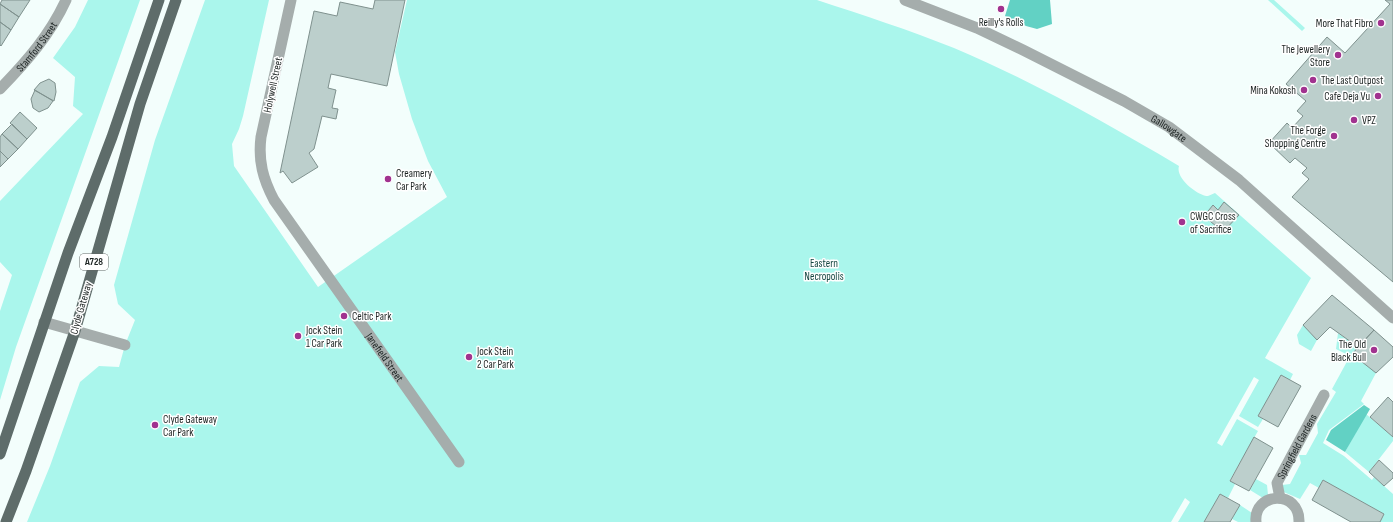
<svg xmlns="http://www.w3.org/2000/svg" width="1393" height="522" font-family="'Sofia Sans Condensed',sans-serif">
  <rect width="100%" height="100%" fill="#f3fefc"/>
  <path fill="#aaf6ec" d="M88,0h52l-124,347 -16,53v-89l12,-36 -12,-13v-61l83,-87 -10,-8 2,-29 -22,-19 22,-31z
    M205,0h64l-26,116 -4,13 -7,15 2,22 84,121 129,-90 -19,-36 -16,-42 -13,-45 -4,-22 12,-52h410c46,15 92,30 137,48 78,33 152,75 225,118 -4,12 19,30 29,30l7,-3 96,85 -46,80 28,16 -3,6 -9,-4 -23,40 5,3 -5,8 -19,-11 20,-36 -5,-3 -37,66 5,3 15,-27 21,12 -28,49 5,4 -7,14 -8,-4 -16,28h-26l12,-20 -5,-4 -14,24h-1144l23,-56 30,-84 19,-16 20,1 6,-22 10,-25 -17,-16 -4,-19 41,-145z
    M1268,0h6l31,28 -3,3z
    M1303,325l14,15 -6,11 -12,-7 -2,-9z
    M1338,333l20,14 -5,7 23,19 -15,28 3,3 -35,26 -6,13 21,13 28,24 2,-3 19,17v28h-13l4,-8 -61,-34 -4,8 -9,-5 -10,16 -21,-9 3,-5 8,-1 11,-21 -2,-8h7l12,-22 -1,-9 19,-32 -4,-3 18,-33 -14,-7z
    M1366,414l27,23v4l-24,31 -24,-20z
    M1256,479l11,6 1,10 -5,3 -13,-8z
    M1240,505l12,8 -1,9h-13l-6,-3z"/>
  <path fill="#62d1c4" d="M1010,0h40l2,24 -15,5 -11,-3 -21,-10z
    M1364,405l6,4 -25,43 -19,-12 5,-10z"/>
  <path fill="#bccfcc" stroke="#7f918e" d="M2,0h28l-11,17 -19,-13z
    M375,0h30l-18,86 -56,-12 -3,14 8,2 -4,18 6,1 -2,10 -14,-3 -8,33 -5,4 9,14 -26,16 -9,-12 -3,2 34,-162 23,5 3,-14 33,7z
    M1385,0h8v282l-101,-85 17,-18 -7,-6 5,-5 -12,-10 -5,5 -21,-20 18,-20 5,5 11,-12 -6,-5 9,-10 -20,-17 41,-47 18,16 45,-49z
    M0,4l19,13 -8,13 -11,-8z
    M0,22l11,8 -10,16 -1,-1z
    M49,79l6,4 1,9 -2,9 -20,-11 6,-7z
    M35,90l18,11 -5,7 -9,4 -6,-4 -2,-9z
    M20,112l17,16 -10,11 -17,-16z
    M12,124l15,15 -9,10 -16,-15z
    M2,134l16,15 -10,10 -8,-8v-14z
    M0,151l8,8 -8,8z
    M1224,202l15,13 -16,17 -19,-16 9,-11 5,5z
    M1332,295l42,35 -16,17 -28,-20 -13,13 -14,-15z
    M1374,330l19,17v10l-17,16 -24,-19z
    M1281,375l20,11 -23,41 -20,-11z
    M1388,397l5,5v35l-23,-20z
    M1254,437l19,11 -24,43 -19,-10z
    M1379,460l14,13v5l-9,8 -15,-14z
    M1323,480l61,34 -4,8h-29l-39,-22z
    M1220,494l20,11 -10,17h-26z"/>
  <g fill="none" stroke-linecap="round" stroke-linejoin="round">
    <g stroke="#a5adac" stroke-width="11">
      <path id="s1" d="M291,0l-30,137c-3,24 2,42 13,63l185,262"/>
      <path id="s2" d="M0,89c27,-28 50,-54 66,-89"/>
      <path d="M44,322l81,23"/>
      <path id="s3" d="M1280,498l-3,-15 47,-88"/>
      <path d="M1256,522c-3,-30 44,-33 43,0"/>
    </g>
    <path stroke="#a5adac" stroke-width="11" id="s4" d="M905,0l72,28 46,22 101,51 45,26 70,53 154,138"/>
    <path stroke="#5e6c6a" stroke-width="11" d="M0,454l68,-201 44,-116 47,-137
      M6,522l20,-51 49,-140 65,-227 36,-104"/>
  </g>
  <g fill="#a1328f" stroke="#fff" stroke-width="1.5">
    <circle cx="1001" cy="9" r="4"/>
    <circle cx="1381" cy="23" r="4"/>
    <circle cx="1338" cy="55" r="4"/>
    <circle cx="1313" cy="80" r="4"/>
    <circle cx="1304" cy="90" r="4"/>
    <circle cx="1378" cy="96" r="4"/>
    <circle cx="1354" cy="120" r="4"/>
    <circle cx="1334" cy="136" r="4"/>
    <circle cx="388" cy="179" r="4"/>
    <circle cx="1182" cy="222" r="4"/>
    <circle cx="344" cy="316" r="4"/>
    <circle cx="298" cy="336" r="4"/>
    <circle cx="1374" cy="350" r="4"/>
    <circle cx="469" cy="357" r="4"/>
    <circle cx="155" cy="425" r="4"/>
  </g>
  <g text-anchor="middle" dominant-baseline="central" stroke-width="3" stroke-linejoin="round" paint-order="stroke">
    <rect fill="#fff" stroke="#616665" stroke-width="1" x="80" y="254" width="28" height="16" rx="3"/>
    <g font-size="10" font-weight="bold" fill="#1d2423">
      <text x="94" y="262">A728</text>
    </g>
    <g font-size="11" fill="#1d2423" stroke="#fff" text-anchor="start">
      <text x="1001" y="22" text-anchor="middle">Reilly's Rolls</text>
      <text x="1373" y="23" text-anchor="end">More That Fibro</text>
      <text x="1330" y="49" text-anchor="end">The Jewellery<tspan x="1330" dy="13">Store</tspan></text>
      <text x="1321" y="80">The Last Outpost</text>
      <text x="1296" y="90" text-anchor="end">Mina Kokosh</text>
      <text x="1370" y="96" text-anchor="end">Cafe Deja Vu</text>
      <text x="1362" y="120">VPZ</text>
      <text x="1326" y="130" text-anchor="end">The Forge<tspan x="1326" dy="13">Shopping Centre</tspan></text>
      <text x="396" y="173">Creamery<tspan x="396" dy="13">Car Park</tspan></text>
      <text x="1190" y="216">CWGC Cross<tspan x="1190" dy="13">of Sacrifice</tspan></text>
      <text x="352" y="316">Celtic Park</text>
      <text x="306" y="330">Jock Stein<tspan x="306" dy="13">1 Car Park</tspan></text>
      <text x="1366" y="344" text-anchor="end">The Old<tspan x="1366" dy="13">Black Bull</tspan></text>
      <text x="477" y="351">Jock Stein<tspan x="477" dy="13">2 Car Park</tspan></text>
      <text x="163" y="419">Clyde Gateway<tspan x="163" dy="13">Car Park</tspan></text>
    </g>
    <g font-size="11" fill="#1d2423" stroke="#fff">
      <text stroke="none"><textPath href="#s2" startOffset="56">Stamford Street</textPath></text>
      <text transform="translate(273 85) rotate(-78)">Holywell Street</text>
      <text stroke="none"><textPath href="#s4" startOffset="294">Gallowgate</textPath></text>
      <text transform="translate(81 308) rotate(-74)">Clyde Gateway</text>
      <text stroke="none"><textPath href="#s1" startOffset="398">Janefield Street</textPath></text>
      <text stroke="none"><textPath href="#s3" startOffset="57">Springfield Gardens</textPath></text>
    </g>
    <g font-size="11" fill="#144640" stroke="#fff">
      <text x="824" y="263">Eastern<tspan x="824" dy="13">Necropolis</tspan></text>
    </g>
  </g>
</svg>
